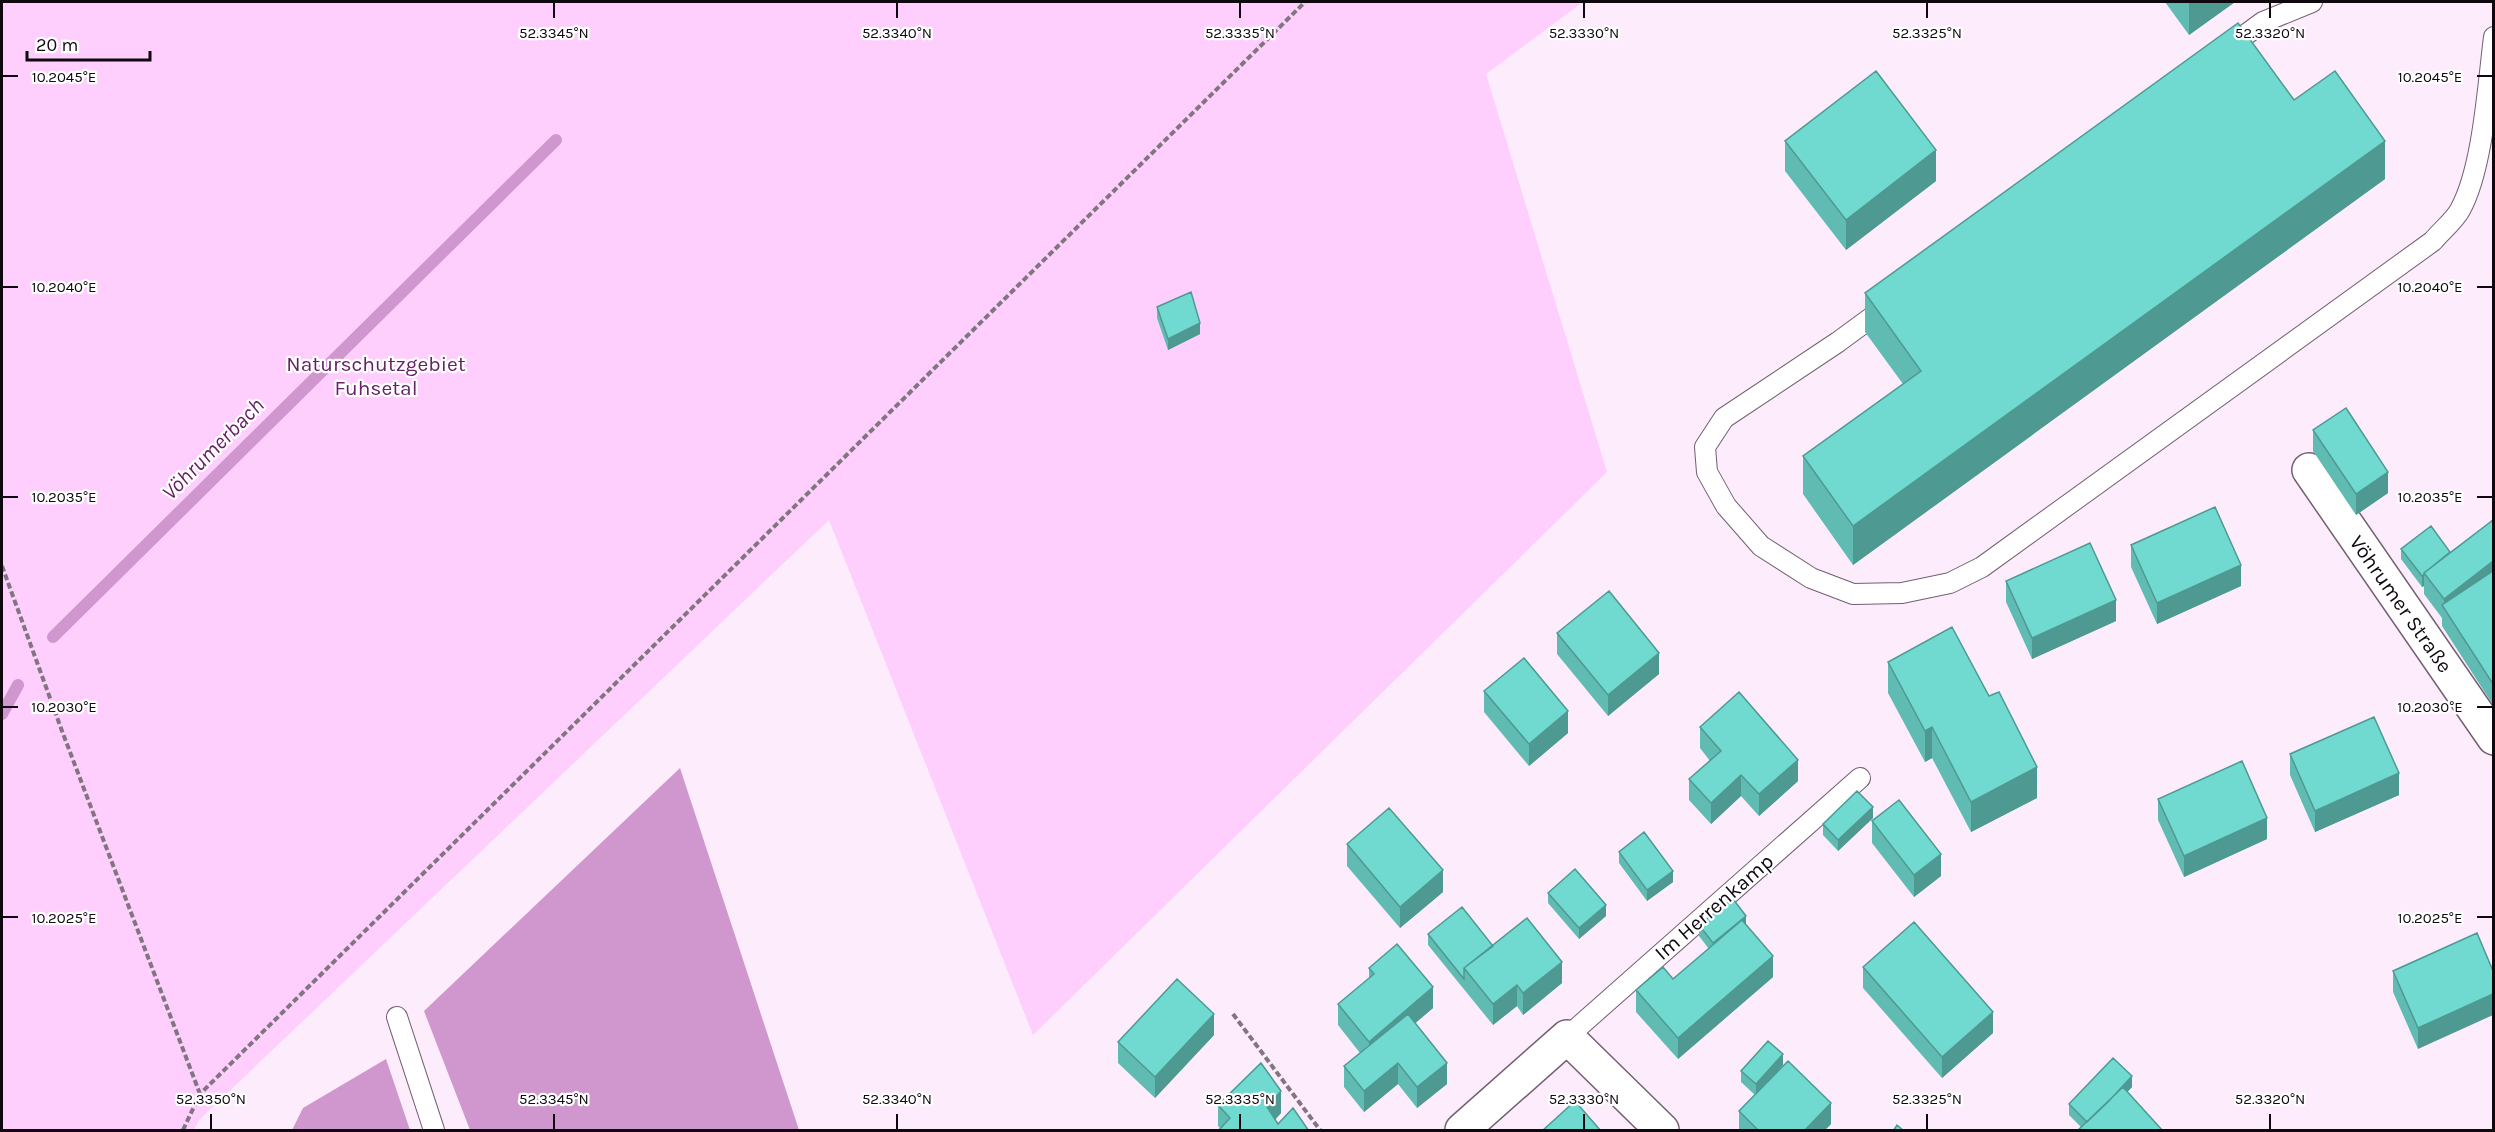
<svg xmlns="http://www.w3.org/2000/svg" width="2495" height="1132" font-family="Karla,sans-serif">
  <rect width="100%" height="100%" fill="#fdecfc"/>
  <path fill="#fecffd" d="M2,2h1581l-97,72 121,398 -574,563 -204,-515 -630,600 -5,10h-192z"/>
  <path fill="#d097ce" d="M680,768l119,362h-329l-46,-119z
    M386,1059l24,71h-118l11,-22z"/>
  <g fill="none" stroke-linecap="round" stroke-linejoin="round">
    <path stroke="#d097ce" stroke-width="12" d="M53,637l503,-497
      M2,714l16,-29"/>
    <g stroke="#726072" stroke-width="22">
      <path id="lane" d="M2226,49l37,-27 49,-20
        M1887,306l-49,36 -114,76 -19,29 2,25 19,34 35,40 50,32 42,16 49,-1 48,-10 32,-16 451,-326c8,-10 21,-20 27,-31 23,-41 28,-126 34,-173
        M397,1017l37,113
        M1567,1037l293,-259"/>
    </g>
    <g stroke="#726072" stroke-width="36">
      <path id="street" d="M2309,470l185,268
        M1462,1130l105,-93 95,93"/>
    </g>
    <path stroke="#807580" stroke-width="4" stroke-dasharray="6 3" stroke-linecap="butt" d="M2,566l60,165 138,363
      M1233,1014l87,116
      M183,1130l17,-36 1105,-1092"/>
    <use href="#lane" stroke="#fff" stroke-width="20"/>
    <use href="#street" stroke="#fff" stroke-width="33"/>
  </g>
  <path fill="#60bbb3" d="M2165,2h70l-46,33z
    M2294,100l91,79 -532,386 -50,-71v-38l100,-72 -38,-52v-39z
    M1785,141l151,40 -90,69 -61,-79z
    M1157,307l43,27 -32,16 -11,-32z
    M2313,430l75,63 -32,22 -43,-64z
    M2493,520v185l-51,-79v-8l-18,-24v-8l-2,1 -21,-28v-10l49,3z
    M2131,545l110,41 -84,38 -26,-57z
    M2006,581l110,40 -84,38 -26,-57z
    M1557,633l102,41 -51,42 -51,-62z
    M1888,662l149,136 -66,34 -39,-74 -7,4 -37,-69z
    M1484,691l84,42 -39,33 -45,-54z
    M1700,727l98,54 -39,35 -18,-20 -30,28 -22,-24v-21l21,-18 -10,-13z
    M2290,754l109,41 -84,37 -25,-57z
    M2158,799l109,40 -83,38 -26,-57z
    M1873,818l-35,33 -15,-16v-11z
    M1872,821l69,55 -27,21 -42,-54z
    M1347,844l96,48 -43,36 -53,-62z
    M1619,852l54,30 -26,19 -28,-38z
    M1548,893l58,23 -27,23 -31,-36z
    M1746,924l27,53 -95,82 -42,-47v-22l37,-11 36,-30 -10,-13v-11z
    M2477,933l-59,116 -25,-57v-21z
    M1428,934l65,12 69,37 -39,32 -6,-9 -24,19 -65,-80z
    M1863,967l130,66 -51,45 -79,-90z
    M1369,968l64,40 -18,15 32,61 -30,24 -19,-24 -34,28 -20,-25v-21l16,-13 -22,-28v-21l31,-26z
    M1214,1035l-59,63 -37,-35v-21z
    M1783,1065l-18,20 66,39 -7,7h-85v-20l16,-16 -14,-13v-11z
    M2132,1087l-5,5 -46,35 -12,-12v-11z
    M1218,1105l63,8 -6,7 3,4 31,7 -89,-3 -2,-2z"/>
  <path fill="#4e9992" d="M2189,2h46l-46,33z
    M2385,141v38l-532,386v-39z
    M1936,150v31l-90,69v-30z
    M1200,323v11l-32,16v-11z
    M2388,472v21l-32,22v-21z
    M2493,561v22l-49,25v-9z
    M2241,565v21l-84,38v-21z
    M2424,575v11l-2,1v-11z
    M2116,600v21l-84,38v-21z
    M1659,653v21l-51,42v-21z
    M1568,711v22l-39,33v-22z
    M1932,727v31l-7,4v-31z
    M1798,760v21l-39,35v-22z
    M2037,767v31l-66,34v-30z
    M2399,773v22l-84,37v-21z
    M1741,775v21l-30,28v-21z
    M1873,807v11l-35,33v-11z
    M2267,818v21l-83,38v-21z
    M1941,854v22l-27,21v-22z
    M1443,870v22l-43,36v-21z
    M1673,871v11l-26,19v-11z
    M1606,905v11l-27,23v-11z
    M1746,916v11l-33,27v-11z
    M1773,956v21l-95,82v-21z
    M1562,962v21l-39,32v-22z
    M1517,985v21l-24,19v-21z
    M1433,987v21l-64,55v-21z
    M2493,994v21l-75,34v-21z
    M1993,1012v21l-51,45v-21z
    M1214,1014v21l-59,63v-21z
    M1783,1054v11l-27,30v-11z
    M1398,1063v21l-34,28v-21z
    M1447,1063v21l-30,24v-21z
    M2132,1076v11l-41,44 -3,-8z
    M1281,1091v22l-14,15v-21z
    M1831,1103v21l-7,7h-20z"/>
  <path fill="#70dad0" stroke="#4e9992" stroke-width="1.5" d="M2238,23l56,77 41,-29 50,70 -532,385 -50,-70 118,-85 -56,-78z
    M1876,71l60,79 -90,70 -61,-79z
    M1191,292l9,31 -32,16 -11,-32z
    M2346,408l42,64 -32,22 -43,-64z
    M2215,507l26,58 -84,38 -26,-58z
    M2493,520v41l-49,38 -20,-26z
    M2431,526l19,26 -26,21v2l-2,1 -21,-27z
    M2090,543l26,57 -84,38 -26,-57z
    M2493,571v113l-51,-79z
    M1609,591l50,62 -51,42 -51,-62z
    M1952,627l37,69 10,-4 38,75 -66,35 -39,-75 -7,4 -37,-69z
    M1524,658l44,53 -39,33 -45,-53z
    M1739,692l59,68 -39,34 -18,-19 -30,28 -22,-24 32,-28 -21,-24z
    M2374,717l25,56 -84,38 -25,-57z
    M2242,761l25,57 -83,38 -26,-57z
    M1857,791l16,16 -35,33 -15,-16z
    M1899,800l42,54 -27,21 -42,-54z
    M1389,808l54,62 -43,37 -53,-63z
    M1644,832l29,39 -26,19 -28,-38z
    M1575,869l31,36 -27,23 -31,-35z
    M1733,899l13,17 -33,27 -14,-18z
    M1462,907l31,39 -29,22v11l-36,-45z
    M1527,918l35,44 -39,31 -6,-8 -24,19 -29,-36z
    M1742,920l31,36 -95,82 -42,-48 27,-23 10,12z
    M1914,922l79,90 -51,45 -79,-90z
    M2477,933l16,38v23l-75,34 -25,-57z
    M1397,944l36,43 -64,55 -31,-38 36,-30 -5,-6z
    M1177,979l37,35 -59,63 -37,-35z
    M1408,1014l39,49 -30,24 -19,-24 -34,28 -20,-25z
    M1768,1041l15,13 -27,30 -15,-13z
    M2113,1058l19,18 -24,26 -21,20 -18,-18z
    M1788,1061l43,42 -27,28h-45l-20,-20z
    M1261,1063l20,28 -14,16 11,17 15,-16 16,23h-91l12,-13 -12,-13z
    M2123,1087l40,44h-86z
    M1575,1101l26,30h-59z
    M1897,1125l7,6h-11z"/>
  <path fill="none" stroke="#0f090f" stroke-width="2" d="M554,3v15M897,3v15M1240,3v15M1584,3v15M1927,3v15M2270,3v15M3,76h15M2477,76h15M3,287h15M2477,287h15M3,497h15M2477,497h15M3,707h15M2477,707h15M3,917h15M2477,917h15M211,1114v15M554,1114v15M897,1114v15M1240,1114v15M1584,1114v15M1927,1114v15M2270,1114v15"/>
  <g text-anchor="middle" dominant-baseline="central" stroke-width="4.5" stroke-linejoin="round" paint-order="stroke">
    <g font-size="21" fill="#652266" stroke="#fff">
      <text x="376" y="364">Naturschutzgebiet<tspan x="376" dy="24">Fuhsetal</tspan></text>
    </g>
    <g font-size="21" fill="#0f090f" stroke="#fff">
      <text transform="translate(2401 604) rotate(55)">Vöhrumer Straße</text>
      <text transform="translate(1714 907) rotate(-41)">Im Herrenkamp</text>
    </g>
    <g font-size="22" font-style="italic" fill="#652266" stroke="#fff">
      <text transform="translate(213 449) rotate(-45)">Vöhrumerbach</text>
    </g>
  </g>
  <g font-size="15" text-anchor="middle" fill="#0f090f" stroke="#fff" stroke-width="4.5" stroke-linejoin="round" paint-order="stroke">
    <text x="554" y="38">52.3345°N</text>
    <text x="897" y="38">52.3340°N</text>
    <text x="1240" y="38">52.3335°N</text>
    <text x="1584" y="38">52.3330°N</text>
    <text x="1927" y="38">52.3325°N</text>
    <text x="2270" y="38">52.3320°N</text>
    <text x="2430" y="82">10.2045°E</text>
    <text x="64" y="82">10.2045°E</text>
    <text x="2430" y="292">10.2040°E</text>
    <text x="64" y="292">10.2040°E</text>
    <text x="2430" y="502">10.2035°E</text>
    <text x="64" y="502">10.2035°E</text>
    <text x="2430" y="712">10.2030°E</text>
    <text x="64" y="712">10.2030°E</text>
    <text x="2430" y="923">10.2025°E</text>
    <text x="64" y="923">10.2025°E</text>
    <text x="211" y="1104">52.3350°N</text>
    <text x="554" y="1104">52.3345°N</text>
    <text x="897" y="1104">52.3340°N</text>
    <text x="1240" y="1104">52.3335°N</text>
    <text x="1584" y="1104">52.3330°N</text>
    <text x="1927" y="1104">52.3325°N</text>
    <text x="2270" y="1104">52.3320°N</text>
  </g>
  <rect width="2495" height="1132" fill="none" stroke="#0f090f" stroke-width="6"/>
  <path d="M27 51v9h123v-9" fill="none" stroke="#0f090f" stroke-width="3"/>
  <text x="36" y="51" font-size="18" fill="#0f090f" stroke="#ffffff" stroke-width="4.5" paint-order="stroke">20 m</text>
</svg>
